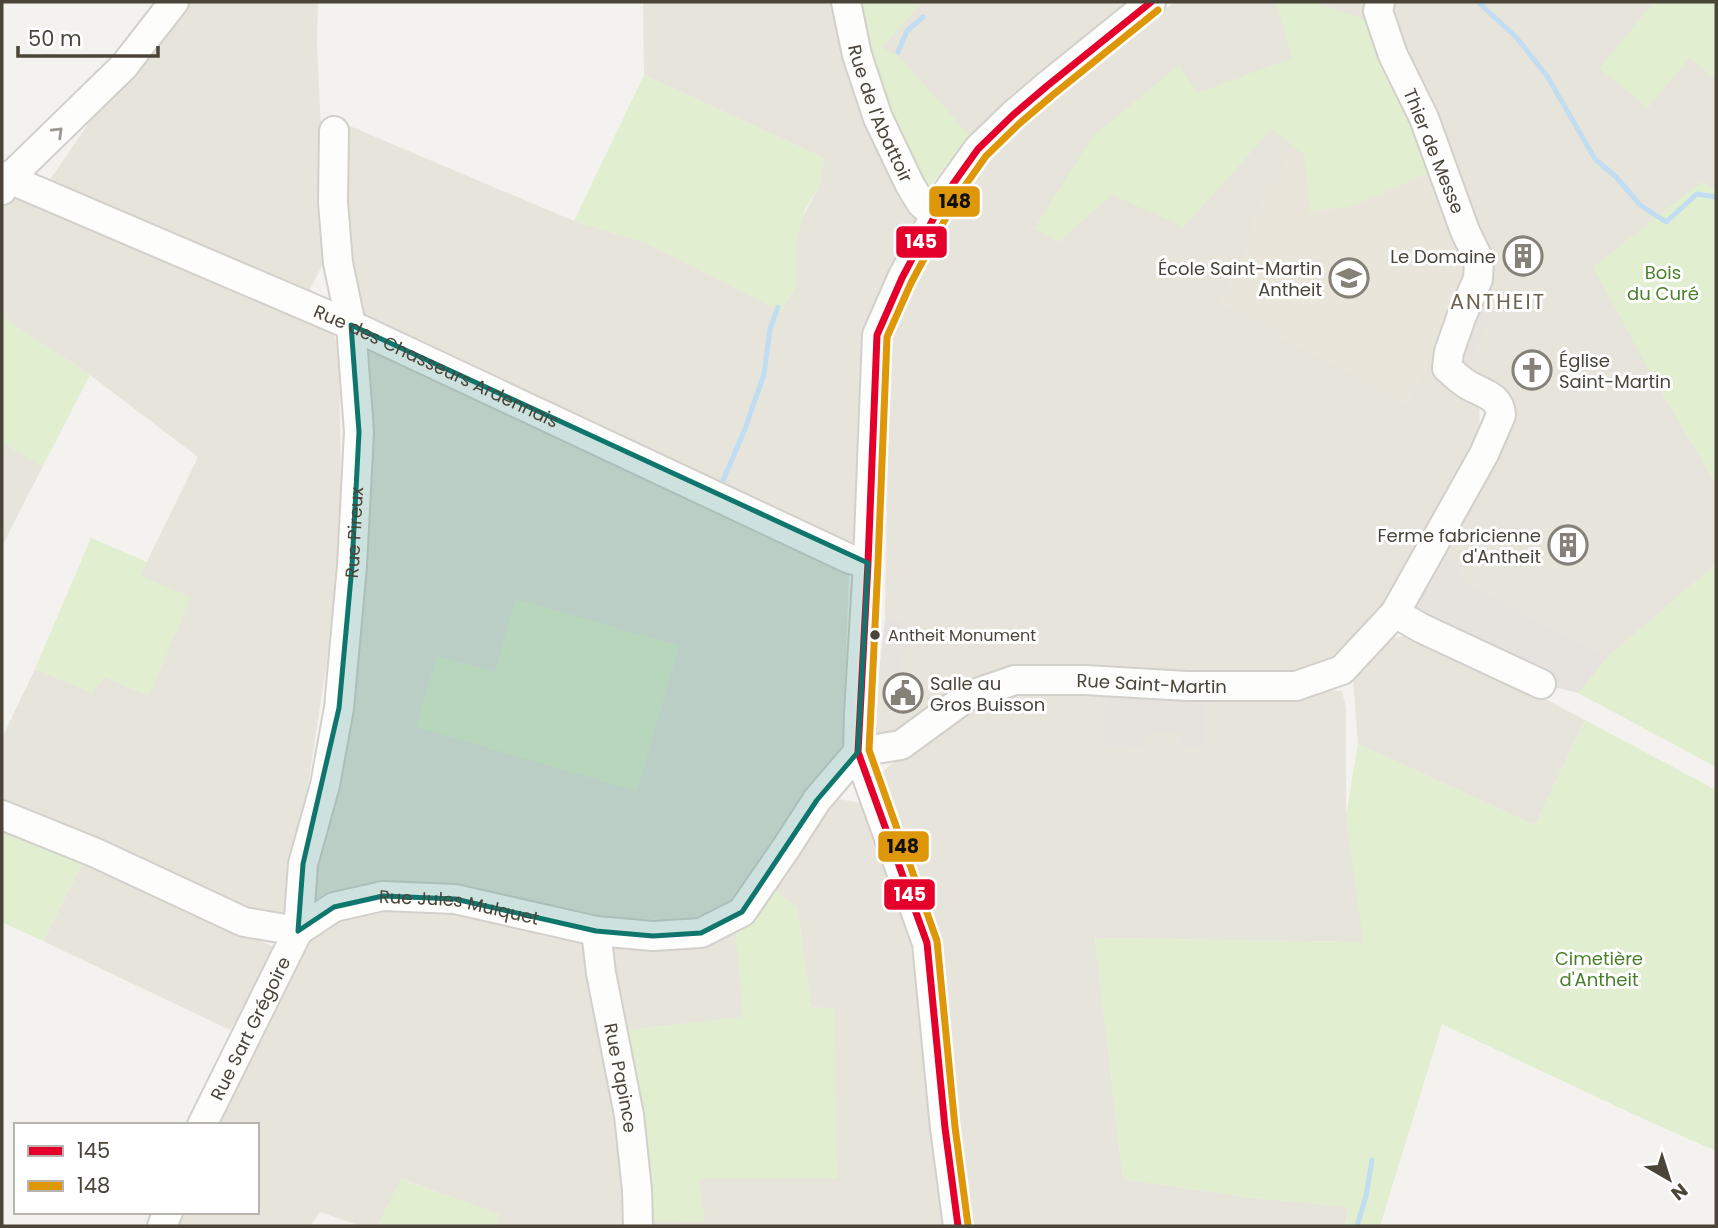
<svg xmlns="http://www.w3.org/2000/svg" width="1718" height="1228" font-family="Poppins,sans-serif">
  <rect width="100%" height="100%" fill="#f4f2ee"/>
  <path fill="#e7e4dc" d="M190,2h128l-1,41 10,213 -21,41 -259,-113 52,-76 83,-92z
    M643,2h197l81,213 -56,113 -6,223 -497,-232 -10,-47 -7,-148 229,97 72,22 135,68 11,-73 27,-52 5,-28 -180,-83z
    M922,2h217l-54,49 -115,85 -85,-69 -4,-19z
    M1175,2h541v187l-16,-7 -49,192 65,110v80l-107,92 -139,-71 -25,-39 69,-140 -14,-8 -30,-22 -17,-26 -20,-179 -81,35 -42,6 -91,91 187,100 20,-35 8,4 45,30 1,33 -8,7 -82,161 -68,73 -305,-5 -142,74 4,-71 6,-55 3,-166 -3,-57 6,-58 13,-44 62,-116 63,-67z
    M16,198l314,128 9,22 3,215 -54,353h-37l-249,-113v-65l33,-69 57,23 13,-15 44,19 -9,-120 58,-119 -108,-82 -88,-58v-113l1,-3z
    M368,345l481,228 -6,175 -68,101 -40,53 -36,18 -88,-1 -81,-12 -217,1 46,-553z
    M2,442l41,24 -41,80z
    M1407,635l36,10 142,75 -50,105 -177,-81 -5,-65 22,-32 17,-8z
    M1018,686l324,5 4,17v107l18,127 -269,-4 28,241 130,19 96,9 -4,19h-379l-1,-2 -21,-255 -66,-194 87,-68z
    M838,799l23,4 48,134 12,57 29,232h-303v-6l51,-41 137,-170 -24,-2 -14,-100 -28,-21z
    M84,859l79,38 120,54 -53,79 -187,-89z
    M383,901l76,9 126,35 42,192 6,89h-138l3,-12 -96,-35 -25,47h-16l-41,-14 -10,14h-139l5,-14h81v-87h-44l96,-186 30,-21z
    M735,926l9,91 -124,14 -18,-90z"/>
  <path fill="#eae5da" d="M1292,146l10,10 9,56 41,-6 81,-35 37,94 -36,106 -9,-2 -18,35 -188,-101 26,-49 6,-30z"/>
  <path fill="#e1eecf" d="M855,2h67l-40,46 16,7 72,81 -45,56 -43,-80z
    M1276,2h37l60,20 60,149 -81,35 -42,6 -6,-57 -32,-26 -88,98 -72,-32 -53,47 -25,-13 59,-93 86,-71 18,28 95,-35z
    M1654,2h62v77l-27,-21 -41,50 -49,-40z
    M644,75l180,83 -5,28 -14,24 -9,30 1,45 -15,27 -136,-69 -72,-22z
    M1701,182l15,7v295l-65,-110 -58,-107z
    M2,317l88,58 -47,91 -41,-24z
    M91,538l56,24 -6,14 50,21 -42,99 -44,-19 -13,16 -57,-24z
    M1716,564v203l-138,-74 31,-37z
    M516,599l163,47 -42,145 -221,-64 21,-71 58,16z
    M1585,720l131,70v361l-79,-35 -195,-92 -62,202h-34l2,-19 -95,-9 -130,-19 -28,-241 268,4 -17,-127 12,-71 177,81z
    M2,824l82,35 -41,82 -41,-19z
    M769,886l28,21 14,100 24,2 2,169 -138,1 6,43 -58,-2 -27,-189 123,-14 -8,-91z
    M401,1179l98,35 -4,12h-118z"/>
  <path fill="#e6e3df" d="M1478,295l17,10 -28,62 -13,-7z
    M1445,546l25,39 139,71 -31,37 -37,-9 -128,-71z
    M885,619l20,2 -5,56 -21,-3z
    M1104,690l102,2 -1,55h-25v-14l-34,-1 -1,15 -42,-1z"/>
  <g fill="none" stroke-linecap="round" stroke-linejoin="round">
    <path stroke="#c0ddf1" stroke-width="5" d="M1479,3l37,34 31,39 48,83 21,18 24,28 26,17 31,-28 19,3
      M898,52l9,-21 16,-14
      M721,485l24,-56 19,-55 6,-45 8,-22
      M1357,1226l9,-30 6,-36"/>
    <g stroke="#d2d0cb" stroke-width="32">
      <g id="minor">
        <path id="s1" d="M846,2l11,53 21,63 32,67 11,18 14,13"/>
        <path id="s2" d="M2,176l349,149 499,234 18,4"/>
        <path d="M2,190l6,-11 116,-113 50,-64"/>
        <path d="M1395,613l26,15 120,56"/>
        <path id="s3" d="M858,752l43,-7 67,-49 47,-16h70l102,6h109l46,-16 53,-57 89,-159 17,-39c-1,-21 -22,-22 -36,-32 -6,-4 -12,-10 -18,-15l2,-16 13,-37 16,-36 1,-19 -14,-29 -41,-113 -31,-63 -15,-44 2,-9"/>
        <path id="s4" d="M2,815l94,38 148,69 54,9 36,-24 49,-11 72,3 141,32 57,5 48,-3 41,-21 44,-64 31,-48 41,-48"/>
        <path id="s5" d="M596,931l5,42 28,142 8,75 1,36"/>
        <path id="s6" d="M202,1125l96,-194 5,-67 22,-79 14,-77 13,-142 7,-134 -8,-107 -13,-62 -5,-61 1,-71"/>
        <path d="M162,1226l6,-14"/>
        <path d="M958,1226l-13,-98 -18,-185 -69,-191 1,-38 9,-151 9,-228 25,-57 46,-87 30,-42 35,-34 34,-29 104,-84"/>
      </g>
    </g>
    <use href="#minor" stroke="#fdfdfc" stroke-width="28"/>
    <g stroke="#fff" stroke-width="12">
      <path id="bus-1" d="M958,1226l-13,-98 -18,-185 -69,-191 10,-189 9,-228 25,-57 46,-87 30,-42 35,-34 34,-29 104,-84"/>
    </g>
    <g stroke="#fff" stroke-width="12">
      <path id="bus-2" d="M968,1225l-13,-98 -18,-186 -68,-191 9,-187 9,-226 24,-54 46,-86 29,-41 34,-33 34,-29 104,-84"/>
    </g>
    <use href="#bus-1" stroke="#e4002b" stroke-width="7"/>
    <use href="#bus-2" stroke="#dd9709" stroke-width="7"/>
  </g>
  <defs><path id="oneway-chevron" d="M-2-3.5L2.5 0L-2 3.5" fill="none" stroke-width="1.6" stroke-linecap="round" stroke-linejoin="round" transform="scale(1.75)"/></defs>
  <use stroke="#9b9791" href="#oneway-chevron" transform="translate(58 132) rotate(-44)"/>
  <path fill="#0f766e" fill-opacity="0.2" stroke="#0f766e" stroke-width="5" stroke-linejoin="round" d="M351,325l517,238 -10,189 -41,48 -75,112 -41,21 -48,3 -57,-5 -141,-32 -72,-3 -49,11 -36,24 5,-67 36,-156 13,-142 7,-134z"/>
  <defs>
    <g id="building-ring" transform="scale(2.0125)"><circle r="9.5" fill="#fff" stroke="#868178" stroke-width="1.5"/><path d="M-4-6H4V6H1V3H-1V6H-4ZM-2.5-4.3h1.7v1.8h-1.7ZM.8-4.3h1.7v1.8H.8ZM-2.5-1h1.7V.8h-1.7ZM.8-1h1.7V.8H.8Z" fill="#868178"/></g>
    <g id="school-ring" transform="scale(2.0125)"><circle r="9.5" fill="#fff" stroke="#868178" stroke-width="1.5"/><path d="M0-5L7-2L0 1L-7-2ZM-4 1L0 2.5L4 1V4Q0 6-4 4Z" fill="#868178"/></g>
    <g id="church-ring" transform="scale(2.0125)"><circle r="9.5" fill="#fff" stroke="#868178" stroke-width="1.5"/><path d="M-1.2-6h2.4v3.5h3.3v2.4h-3.3V6h-2.4V-.1h-3.3v-2.4h3.3Z" fill="#868178"/></g>
    <g id="civic-ring" transform="scale(2.0125)"><circle r="9.5" fill="#fff" stroke="#868178" stroke-width="1.5"/><path d="M-.6-6.5H3V-4.5H.6V-3L4-1V1h2V6H-6V1h2V-1L-.6-3ZM-1.2 2.5V6h2.4V2.5Z" fill="#868178"/></g>
  </defs>
  <g fill-rule="evenodd">
    <use href="#building-ring" x="1523" y="256"/>
    <use href="#school-ring" x="1349" y="278"/>
    <use href="#church-ring" x="1532" y="370"/>
    <use href="#building-ring" x="1568" y="545"/>
    <use href="#civic-ring" x="903" y="693"/>
  </g>
  <circle fill="#4b4439" stroke="#fff" stroke-width="2.5" cx="875" cy="635" r="6"/>
  <g text-anchor="middle" dominant-baseline="central" stroke-width="6" stroke-linejoin="round" paint-order="stroke">
    <g font-size="16" fill="#4b4439" stroke="#fff" text-anchor="start">
      <text x="888" y="635">Antheit Monument</text>
    </g>
    <g font-size="18" fill="#4b4439" stroke="#fff">
      <text stroke="none"><textPath href="#s1" startOffset="117">Rue de l'Abattoir</textPath></text>
      <text transform="translate(1434 151) rotate(68)">Thier de Messe</text>
      <text stroke="none"><textPath href="#s2" startOffset="474">Rue des Chasseurs Ardennais</textPath></text>
      <text stroke="none"><textPath href="#s6" startOffset="620">Rue Pireux</textPath></text>
      <text stroke="none"><textPath href="#s3" startOffset="313">Rue Saint-Martin</textPath></text>
      <text stroke="none"><textPath href="#s4" startOffset="490">Rue Jules Mulquet</textPath></text>
      <text stroke="none"><textPath href="#s6" startOffset="108">Rue Sart Grégoire</textPath></text>
      <text stroke="none"><textPath href="#s5" startOffset="149">Rue Papince</textPath></text>
    </g>
    <g font-size="18" fill="#4b4439" stroke="#fff" text-anchor="end">
      <text x="1496" y="256">Le Domaine</text>
      <text x="1322" y="268">École Saint-Martin<tspan x="1322" dy="21">Antheit</tspan></text>
      <text x="1559" y="360" text-anchor="start">Église<tspan x="1559" dy="21">Saint-Martin</tspan></text>
      <text x="1541" y="535">Ferme fabricienne<tspan x="1541" dy="21">d'Antheit</tspan></text>
      <text x="930" y="683" text-anchor="start">Salle au<tspan x="930" dy="21">Gros Buisson</tspan></text>
    </g>
    <g font-size="18" fill="#4a7f2a" stroke="#fff">
      <text x="1663" y="272">Bois<tspan x="1663" dy="21">du Curé</tspan></text>
      <text x="1599" y="958">Cimetière<tspan x="1599" dy="21">d'Antheit</tspan></text>
    </g>
    <g font-size="21" letter-spacing="2" fill="#6e6250" stroke="#fff">
      <text x="1498" y="301">ANTHEIT</text>
    </g>
  </g>
  <g stroke="#fff" stroke-width="2.5">
    <rect x="928" y="185" width="53" height="33" rx="7" fill="#dd9709"/>
    <rect x="895" y="225" width="53" height="34" rx="7" fill="#e4002b"/>
    <rect x="877" y="830" width="53" height="33" rx="7" fill="#dd9709"/>
    <rect x="883" y="878" width="53" height="33" rx="7" fill="#e4002b"/>
  </g>
  <g font-size="19" text-anchor="middle" font-weight="bold" fill="#fff">
    <text x="921" y="248">145</text>
    <text x="910" y="901">145</text>
  </g>
  <g font-size="19" text-anchor="middle" font-weight="bold" fill="#111">
    <text x="955" y="208">148</text>
    <text x="903" y="853">148</text>
  </g>
  <rect width="1718" height="1228" fill="none" stroke="#4b4439" stroke-width="7"/>
  <rect x="14" y="1123" width="245" height="91" fill="#ffffff" stroke="#b7b4b0" stroke-width="2"/>
  <rect x="28" y="1146" width="35" height="10" fill="#e4002b" stroke="#b7b4b0" stroke-width="2"/>
  <text x="77" y="1158" font-size="21" fill="#4b4439">145</text>
  <rect x="28" y="1181" width="35" height="10" fill="#dd9709" stroke="#b7b4b0" stroke-width="2"/>
  <text x="77" y="1193" font-size="21" fill="#4b4439">148</text>
  <g transform="translate(1669 1179) rotate(141)" stroke="#ffffff" stroke-width="5" paint-order="stroke">
  <path d="M0-5L12 26L0 18L-12 26Z" fill="#4b4439"/>
  <text y="-10" font-size="19" font-weight="bold" text-anchor="middle" fill="#4b4439">N</text>
  </g>
  <path d="M18 46v10h140v-10" fill="none" stroke="#4b4439" stroke-width="3.5"/>
  <text x="28" y="46" font-size="21" fill="#4b4439" stroke="#ffffff" stroke-width="5" paint-order="stroke">50 m</text>
</svg>
